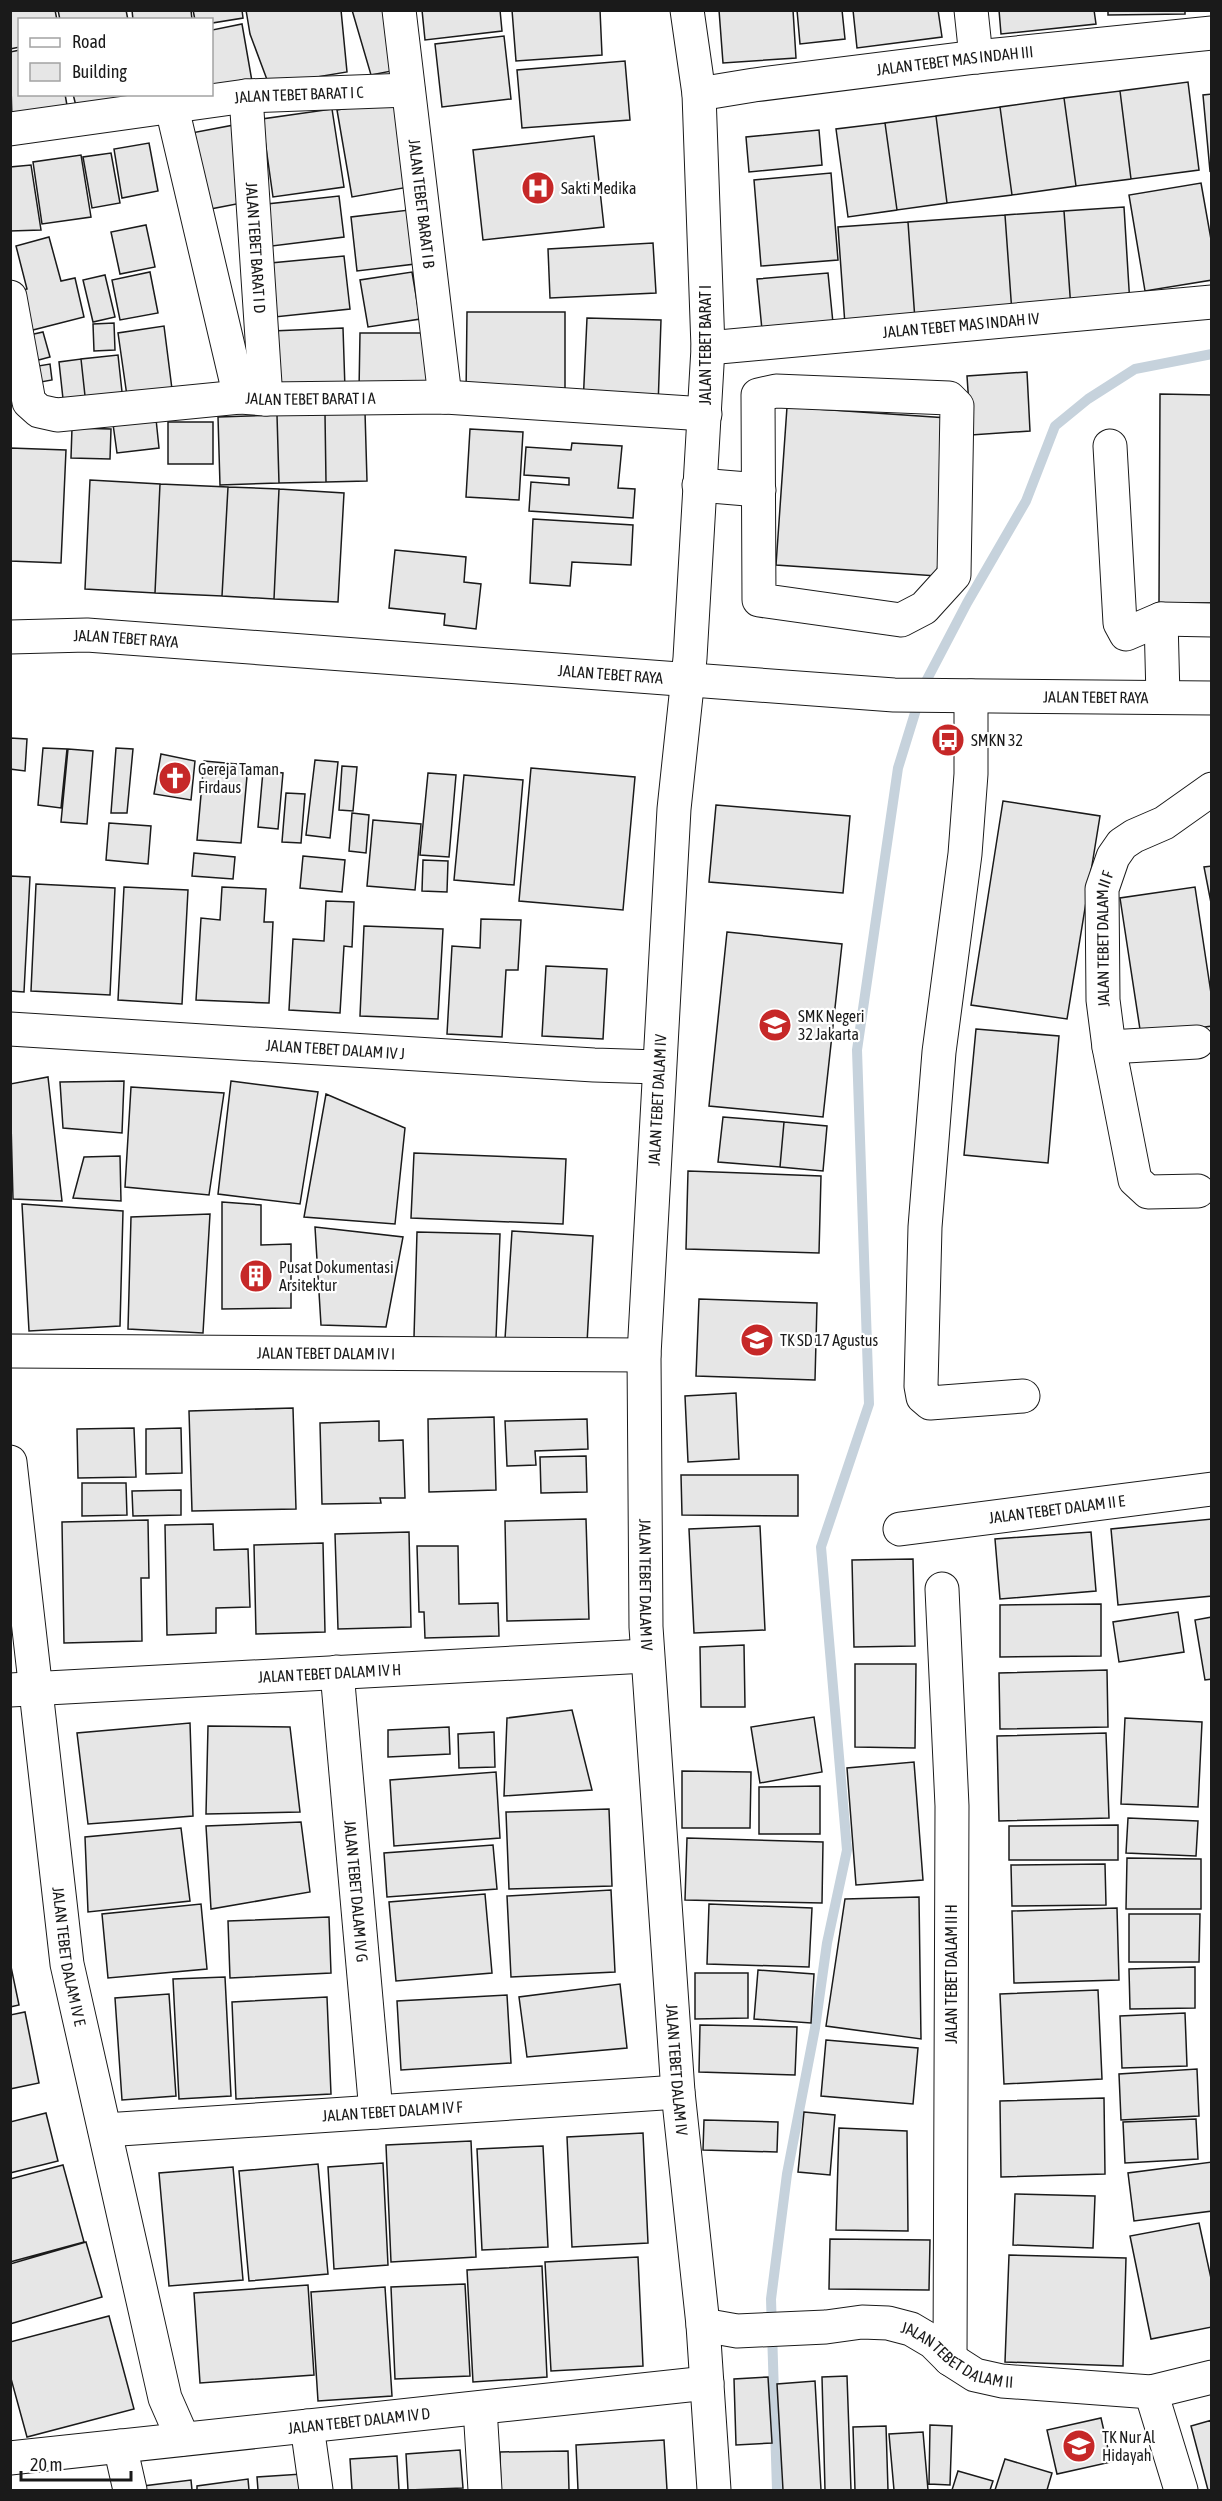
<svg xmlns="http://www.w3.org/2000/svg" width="1222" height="2501" font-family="'Asap Condensed',sans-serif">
  <rect width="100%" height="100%" fill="#fff"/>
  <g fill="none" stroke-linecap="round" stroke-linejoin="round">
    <path stroke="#c6d2dc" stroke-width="10" d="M777,2490l-6,-191 16,-125 28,-146 12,-85 20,-93 -26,-303 48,-143 -12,-354 41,-282 25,-81 44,-84 59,-102 29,-75 33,-27 47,-30 77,-15"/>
  </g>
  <path fill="#e6e6e6" stroke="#1a1a1a" stroke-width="1.5" d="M10,10h45l2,10h-37v27l-10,2z
    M58,10h68l2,10h-68z
    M132,10h59l1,10h-59z
    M193,10h49l1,8 -31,5v-3h-17z
    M246,10h95l6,62 -78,13 -19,-51z
    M352,10h39l6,60 -26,5z
    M422,10h78l2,21 -77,9z
    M512,10h88l2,45 -86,6z
    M719,10h74l3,48 -73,5z
    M797,10h45l3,29 -45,5z
    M853,10h85l4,27 -85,11z
    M999,10h95l2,14 -95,10z
    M1108,10h77v4l-77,1z
    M242,24l11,63 -41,1v-58z
    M504,36l7,63 -69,8 -7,-63z
    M20,50v44h45l3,17 -56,10 -2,-69z
    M625,61l5,59 -108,8 -5,-58z
    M1188,82l11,88 -68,9 -11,-88z
    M1120,91l11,88 -55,7 -12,-88z
    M73,94h70l-65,20z
    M1212,94v76l-2,1 -7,-76z
    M1064,98l12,88 -64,9 -12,-88z
    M394,100l15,87 -57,10 -15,-87z
    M1000,107l12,88 -65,8 -11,-87z
    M332,109l12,78 -71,10 -11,-78z
    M936,116l11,87 -50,7 -12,-87z
    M885,123l12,87 -49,7 -12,-88z
    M234,125l13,77 -47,9 -14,-77z
    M819,130l3,35 -73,7 -3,-35z
    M594,136l10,91 -121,13 -10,-90z
    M149,143l9,48 -36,7 -8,-49z
    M111,153l9,50 -28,5 -9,-51z
    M81,155l10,62 -49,7 -9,-62z
    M31,165l10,65 -31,1v-64z
    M831,173l7,87 -77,6 -7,-86z
    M1201,183l11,62v35l-67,11 -16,-96z
    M339,196l5,41 -80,10 -6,-42z
    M1124,207l6,98 -59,4 -7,-98z
    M409,210l6,54 -58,7 -6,-54z
    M1064,211l7,98 -59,4 -7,-98z
    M1005,215l7,98 -97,7 -7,-98z
    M908,222l7,98 -70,5 -7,-98z
    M146,225l9,42 -35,7 -9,-42z
    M49,237l12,44 14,-3 9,39 -59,15 -10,-40 12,-3 -11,-43z
    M653,243l3,50 -106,5 -2,-49z
    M344,256l6,53 -85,9 -5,-54z
    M150,272l8,41 -38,7 -8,-40z
    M412,272l8,47 -52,8 -8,-47z
    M828,273l6,60 -71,7 -6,-61z
    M105,275l10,42 -22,5 -10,-42z
    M467,312h98v85h-99z
    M587,318l74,2 -3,87 -75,-2z
    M114,323l1,27 -21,1 -1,-27z
    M164,326l9,71 -45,6 -10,-70z
    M343,328l2,61 -71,2 -2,-60z
    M43,332l7,25 -19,5 -6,-26z
    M360,333h68l-1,59 -68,-1z
    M118,355l5,46 -37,4 -5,-46z
    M81,359l5,46 -22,3 -5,-46z
    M50,364l2,16 -22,4 -4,-16z
    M1027,372l3,59 -59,4 -4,-59z
    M1160,394l52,1v208h-53z
    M787,407l161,11 -11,158 -161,-11z
    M365,412l2,69 -41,1 -1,-68z
    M325,414l1,68 -47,1 -2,-68z
    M277,415l2,68 -59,2 -2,-68z
    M156,419l3,29 -42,5 -4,-29z
    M168,422h45v42h-45z
    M72,428l39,1 -1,30 -39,-1z
    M470,429l53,3 -4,68 -53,-3z
    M572,443l50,3 -4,42 17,1 -2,29 -104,-7 2,-29 38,3v-7l-45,-3 2,-28 45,3z
    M10,448l56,2 -5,113 -51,-2z
    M90,480l70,4 -5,109 -70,-4z
    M160,484l68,3 -6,109 -67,-3z
    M228,487l51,2 -5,110 -52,-3z
    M279,489l65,4 -6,109 -64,-3z
    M533,519l100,6 -2,40 -59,-3 -2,24 -40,-3z
    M395,550l71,7 -2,25 17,2 -5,45 -32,-4 1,-11 -56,-6z
    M10,738l17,1 -2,32 -15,-2z
    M43,748l24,1 -6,59 -23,-3z
    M116,748l17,1 -6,64h-16z
    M68,749l25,2 -6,73 -26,-2z
    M161,754l34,7 -4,39 -37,-6z
    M315,760l23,2 -8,76 -24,-3z
    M204,761l44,4 -7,78 -44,-3z
    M342,766l15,1 -4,44 -14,-1z
    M531,768l104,9 -12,133 -104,-9z
    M263,771l20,2 -5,56 -20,-2z
    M428,773l28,2 -7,82 -29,-2z
    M464,775l59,5 -9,105 -60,-5z
    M286,793l19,1 -4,49 -19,-1z
    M1003,801l97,15 -33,203 -96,-14z
    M716,805l134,11 -7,77 -134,-11z
    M352,813l17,2 -3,38 -17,-2z
    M373,820l48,4 -6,66 -48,-4z
    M109,823l42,3 -3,38 -42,-4z
    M194,853l41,4 -2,22 -41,-3z
    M303,856l42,4 -3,32 -42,-4z
    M423,860l25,1 -1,31 -25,-1z
    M1212,866v42l-8,-41z
    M10,876l20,1 -6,115 -14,-1z
    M36,884l79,4 -5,107 -79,-4z
    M124,887l64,3 -6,114 -64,-4z
    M222,887l44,2 -2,33h9l-4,81 -73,-3 5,-82 19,2z
    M1195,887l17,113v26l-71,10 -21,-138z
    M326,901l28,1 -2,45 -8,-1 -4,67 -51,-3 4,-71 31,2z
    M481,919l40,1 -3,50h-12l-4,67 -55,-3 5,-88 28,2z
    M364,926l79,3 -5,90 -78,-3z
    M727,932l115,12 -19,173 -114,-11z
    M546,966l61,3 -4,70 -61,-3z
    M976,1029l83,7 -11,127 -84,-8z
    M48,1077l14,124 -49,-2 -3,-115z
    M124,1081l-2,52 -59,-5 -3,-46z
    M231,1081l87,11 -18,112 -82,-10z
    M131,1087l93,6 -15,102 -84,-8z
    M326,1094l79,34 -10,96 -91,-7z
    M723,1117l61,5 -4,45 -62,-5z
    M784,1122l43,4 -4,45 -43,-4z
    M414,1153l152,6 -3,65 -152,-6z
    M120,1156l1,45 -48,-3 11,-41z
    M688,1171l133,5 -2,77 -133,-4z
    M222,1202l39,3v40l30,-1v64l-69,1z
    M22,1204l101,7 -3,115 -91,5z
    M210,1214l-7,119 -75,-4 3,-112z
    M315,1227l88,10 -17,90 -65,-2z
    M512,1231l81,5 -6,107 -82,-4z
    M417,1232l83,2 -4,105 -82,-2z
    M699,1299l118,4 -2,77 -119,-4z
    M736,1393l3,66 -51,3 -3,-66z
    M293,1408l3,101 -104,2 -3,-100z
    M494,1417l2,73 -67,2 -1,-73z
    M587,1419l1,30 -53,2 1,14 -29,1 -2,-45z
    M379,1421v20l24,-1 2,58h-25l1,5 -59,1 -2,-81z
    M134,1428l2,49 -58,1 -1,-49z
    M181,1428l1,45 -36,1v-45z
    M586,1456l1,36 -46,1 -1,-36z
    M681,1475h117v41l-116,-1z
    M82,1483h44l1,32 -45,1z
    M181,1490v25l-48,1 -1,-25z
    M586,1519l3,100 -82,2 -2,-100z
    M1212,1519v77l-94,9 -7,-76z
    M148,1520l1,58h-8l1,63 -78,2 -2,-121z
    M213,1524l1,26 34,-1 2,58 -34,1v25l-49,2 -2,-110z
    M760,1526l5,104 -71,3 -5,-104z
    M409,1532l2,95 -73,2 -3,-95z
    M1091,1532l5,59 -96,8 -5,-60z
    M323,1543l2,89 -69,2 -2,-89z
    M417,1546h41l1,58 39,-1 1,33 -74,2 -1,-26h-5z
    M913,1559l2,87 -61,1 -2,-87z
    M1101,1604v52l-101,1v-52z
    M1178,1612l6,40 -65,10 -6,-40z
    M1212,1617v62l-7,1 -10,-60z
    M744,1645l1,62h-44l-1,-60z
    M855,1664h61l-1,84 -60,-1z
    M1107,1670l1,57 -108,2 -1,-56z
    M572,1710l20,80 -88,6 3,-78z
    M814,1717l8,55 -62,11 -9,-56z
    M1125,1718l77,4 -4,85 -77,-3z
    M190,1723l3,93 -105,8 -11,-91z
    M208,1726l82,1 10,85 -94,2z
    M449,1727l1,27 -62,3v-27z
    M494,1732l1,35 -36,1 -1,-34z
    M1106,1733l3,85 -110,3 -2,-85z
    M914,1762l9,118 -67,5 -9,-117z
    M682,1771l69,1 -1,56h-68z
    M496,1772l4,66 -106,8 -4,-66z
    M820,1786v48h-61v-47z
    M609,1809l3,77 -103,3 -3,-77z
    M1128,1818l70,3 -2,35 -70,-3z
    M301,1822l9,70 -99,17 -5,-83z
    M1118,1825v35h-109v-34z
    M181,1828l9,73 -102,11 -3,-75z
    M687,1838l136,4 -1,61 -137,-3z
    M493,1845l4,44 -110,8 -3,-44z
    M1127,1858l74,1v50h-75z
    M1105,1864l1,41 -94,1 -1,-41z
    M611,1890l4,82 -104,5 -4,-81z
    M485,1894l7,79 -96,8 -7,-79z
    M919,1897l2,142 -95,-13 19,-127z
    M201,1904l6,65 -99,9 -6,-64z
    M709,1904l103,4 -3,59 -102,-3z
    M1117,1908l2,72 -105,3 -2,-72z
    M1129,1914h71l-1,48h-70z
    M329,1917l2,56 -101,5 -2,-57z
    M10,1962l9,43 -9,2z
    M1195,1967v41l-65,1 -1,-40z
    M758,1970l56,4 -3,49 -57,-4z
    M695,1973h53v45l-53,1z
    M225,1977l6,119 -52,3 -6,-120z
    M620,1984l7,64 -100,9 -8,-60z
    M1098,1990l4,89 -98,5 -4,-90z
    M169,1994l7,102 -54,4 -7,-102z
    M507,1995l4,68 -110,7 -4,-69z
    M327,1997l4,97 -95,5 -4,-97z
    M25,2012l14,71 -29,6v-74z
    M1185,2013l2,53 -65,2 -2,-52z
    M700,2025l97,2 -2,48 -96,-3z
    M826,2040l92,8 -5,56 -92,-8z
    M1197,2069l2,47 -78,4 -2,-46z
    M1104,2098l1,76 -104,3 -1,-76z
    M804,2112l31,3 -5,60 -32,-3z
    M46,2113l12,48 -48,12v-51z
    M1196,2119l2,40 -73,4 -2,-41z
    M704,2120l74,2 -1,30 -74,-2z
    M839,2128l68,3 1,100 -72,-1z
    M643,2133l5,110 -76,4 -5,-110z
    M471,2141l5,116 -85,5 -5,-117z
    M543,2146l5,101 -66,3 -5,-101z
    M1212,2162v49l-78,10 -6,-48z
    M383,2163l5,102 -54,4 -6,-102z
    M318,2164l10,110 -79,7 -10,-110z
    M63,2165l21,77 -74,20v-83z
    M233,2167l10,113 -74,6 -10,-113z
    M1015,2194l80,2 -2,52 -80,-3z
    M1199,2223l13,60v44l-61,12 -21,-103z
    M830,2239l100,1 -1,50 -100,-1z
    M86,2242l16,55 -92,27v-60z
    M1009,2255l117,3 -3,108 -118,-4z
    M638,2257l5,109 -92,5 -6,-109z
    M542,2266l5,111 -74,5 -6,-112z
    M465,2284l5,92 -75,3 -4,-92z
    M308,2285l6,90 -114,8 -6,-90z
    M385,2287l7,109 -74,5 -7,-109z
    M109,2316l25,93 -107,28 -17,-62v-33z
    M847,2376l4,114h-26l-3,-113z
    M768,2377l4,66 -36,2 -2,-66z
    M815,2381l6,109h-38l-6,-106z
    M1101,2418l10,44 -54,12 -10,-44z
    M1212,2420v70h-4l-17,-64z
    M930,2425l22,1 -2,59 -21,-1z
    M886,2426l2,64h-33l-2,-63z
    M923,2432l5,58h-34l-5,-56z
    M664,2440l3,50h-89l-2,-45z
    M460,2450l3,38 -55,2 -2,-36z
    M568,2451l1,39h-68l-1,-38z
    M397,2456l2,34h-47l-2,-31z
    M1005,2459l47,14 -5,17h-52z
    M958,2471l35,10 -3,9h-38z
    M302,2474l1,16h-45l-1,-13z
    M248,2479l1,11h-52v-4z
    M191,2480l1,10h-49v-4z"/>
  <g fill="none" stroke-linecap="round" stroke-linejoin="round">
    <g stroke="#1a1a1a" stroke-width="35">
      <g id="minor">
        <path id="s1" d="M399,10l46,387"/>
        <path id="s2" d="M687,10l12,84 9,254 -18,310 -16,151 -30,546 2,272 32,465 25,233 11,165"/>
        <path d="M971,10l5,47"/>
        <path id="s3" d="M699,94l55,-9 222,-28 236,-24"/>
        <path id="s4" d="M246,96l20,303"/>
        <path d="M172,108l68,289"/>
        <path id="s5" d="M10,129l236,-33 162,-6"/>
        <path id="s6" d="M10,297l19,105 10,9 18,4 183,-18 26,2 179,-2 260,17"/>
        <path id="s7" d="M708,348l504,-46"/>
        <path d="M776,391l173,7 8,8 -3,169 -30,33 -23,12 -142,-20 -1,-205z"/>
        <path d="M1110,446l10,177 6,11 35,-15 51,1"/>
        <path d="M699,485l60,5"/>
        <path d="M1161,619l2,78"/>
        <path d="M971,696v78l-6,80 -26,198 -14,175 -4,159 2,11 7,6 93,-7"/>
        <path id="s8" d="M10,1029l584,36 64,2"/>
        <path d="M1109,1047l88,-5"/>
        <path id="s9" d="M1198,1191l-50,1 -13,-12 -26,-133 -6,-47 -1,-111 11,-32 9,-13 12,-8 30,-13 48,-34"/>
        <path id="s10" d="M10,1351l634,4"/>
        <path id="s11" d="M10,1462l57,502 98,434 18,41"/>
        <path id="s12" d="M900,1529l312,-40"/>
        <path d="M942,1589l10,217 -2,553"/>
        <path id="s13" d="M337,1672l39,440"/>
        <path id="s14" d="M10,1690l636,-34"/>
        <path id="s15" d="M105,2130l573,-38"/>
        <path id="s16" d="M703,2325l34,6 89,-4 36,-5 26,1 23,6 22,13 17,17 25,16 27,6 149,11 61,-15"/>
        <path d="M1151,2392l30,98"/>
        <path d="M480,2408l5,82"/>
        <path d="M307,2426l9,64"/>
        <path d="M120,2446l10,44"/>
        <path id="s17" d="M10,2458l697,-75"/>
      </g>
    </g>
    <g stroke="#1a1a1a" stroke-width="35">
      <g id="major">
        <path id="s18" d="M10,637l77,-2 807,60 318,3"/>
      </g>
    </g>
    <use href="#minor" stroke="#fff" stroke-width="33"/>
    <use href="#major" stroke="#fff" stroke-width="33"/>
  </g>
  <defs>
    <g id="hospital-disc" transform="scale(1.725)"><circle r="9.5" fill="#c62828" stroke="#fff"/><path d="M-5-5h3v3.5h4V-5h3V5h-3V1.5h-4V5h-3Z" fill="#fff"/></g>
    <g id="bus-disc" transform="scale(1.725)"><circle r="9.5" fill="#c62828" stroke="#fff"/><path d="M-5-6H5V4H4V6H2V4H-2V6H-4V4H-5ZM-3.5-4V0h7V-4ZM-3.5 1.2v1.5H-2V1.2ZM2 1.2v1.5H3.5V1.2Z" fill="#fff"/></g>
    <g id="church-disc" transform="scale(1.725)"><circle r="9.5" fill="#c62828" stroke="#fff"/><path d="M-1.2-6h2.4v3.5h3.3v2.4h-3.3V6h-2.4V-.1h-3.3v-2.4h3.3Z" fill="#fff"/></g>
    <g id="school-disc" transform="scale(1.725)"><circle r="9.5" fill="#c62828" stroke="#fff"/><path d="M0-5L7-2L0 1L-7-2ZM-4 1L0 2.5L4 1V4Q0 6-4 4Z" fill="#fff"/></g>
    <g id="building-disc" transform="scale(1.725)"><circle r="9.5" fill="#c62828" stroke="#fff"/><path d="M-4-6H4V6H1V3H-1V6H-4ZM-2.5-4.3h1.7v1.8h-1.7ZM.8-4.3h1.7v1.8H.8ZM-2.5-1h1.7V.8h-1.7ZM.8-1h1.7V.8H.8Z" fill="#fff"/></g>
  </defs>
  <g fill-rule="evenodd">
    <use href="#hospital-disc" x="538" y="188"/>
    <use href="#bus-disc" x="948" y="740"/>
    <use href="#church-disc" x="175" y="778"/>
    <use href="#school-disc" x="775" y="1025"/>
    <use href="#building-disc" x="256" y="1276"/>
    <use href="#school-disc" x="757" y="1340"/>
    <use href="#school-disc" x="1079" y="2446"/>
  </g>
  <g text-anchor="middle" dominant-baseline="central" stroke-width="4.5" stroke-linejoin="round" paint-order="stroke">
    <g font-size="16" fill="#1a1a1a" stroke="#fff">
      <text stroke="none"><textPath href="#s3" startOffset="258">JALAN TEBET MAS INDAH III</textPath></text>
      <text stroke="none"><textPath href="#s5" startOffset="291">JALAN TEBET BARAT I C</textPath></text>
      <text stroke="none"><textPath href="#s1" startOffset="195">JALAN TEBET BARAT I B</textPath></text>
      <text stroke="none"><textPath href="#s4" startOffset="152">JALAN TEBET BARAT I D</textPath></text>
      <text stroke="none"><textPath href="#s7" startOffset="254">JALAN TEBET MAS INDAH IV</textPath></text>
      <text transform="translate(705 345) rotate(-90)">JALAN TEBET BARAT I</text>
      <text stroke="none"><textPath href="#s6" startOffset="393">JALAN TEBET BARAT I A</textPath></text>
      <text stroke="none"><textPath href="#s18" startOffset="116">JALAN TEBET RAYA</textPath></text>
      <text stroke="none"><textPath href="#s18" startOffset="602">JALAN TEBET RAYA</textPath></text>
      <text stroke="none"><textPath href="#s18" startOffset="1088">JALAN TEBET RAYA</textPath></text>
      <text stroke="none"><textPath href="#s9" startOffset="312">JALAN TEBET DALAM II F</textPath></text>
      <text stroke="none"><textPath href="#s8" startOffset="326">JALAN TEBET DALAM IV J</textPath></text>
      <text transform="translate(657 1100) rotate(-87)">JALAN TEBET DALAM IV</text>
      <text stroke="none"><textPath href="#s10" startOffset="316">JALAN TEBET DALAM IV I</textPath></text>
      <text stroke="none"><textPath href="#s12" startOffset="158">JALAN TEBET DALAM II E</textPath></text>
      <text stroke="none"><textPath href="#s2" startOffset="1578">JALAN TEBET DALAM IV</textPath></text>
      <text stroke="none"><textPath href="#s14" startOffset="320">JALAN TEBET DALAM IV H</textPath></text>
      <text stroke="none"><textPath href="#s13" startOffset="220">JALAN TEBET DALAM IV G</textPath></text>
      <text stroke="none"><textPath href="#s11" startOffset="498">JALAN TEBET DALAM IV E</textPath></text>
      <text transform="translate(951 1974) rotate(-90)">JALAN TEBET DALAM II H</text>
      <text stroke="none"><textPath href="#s2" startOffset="2064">JALAN TEBET DALAM IV</textPath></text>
      <text stroke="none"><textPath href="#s15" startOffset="288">JALAN TEBET DALAM IV F</textPath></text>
      <text stroke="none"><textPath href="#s16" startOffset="264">JALAN TEBET DALAM II</textPath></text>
      <text stroke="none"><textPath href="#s17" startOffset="351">JALAN TEBET DALAM IV D</textPath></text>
    </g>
    <g font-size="16" fill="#1a1a1a" stroke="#fff" text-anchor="start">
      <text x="561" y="188">Sakti Medika</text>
      <text x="971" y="740">SMKN 32</text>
      <text x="198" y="769">Gereja Taman<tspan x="198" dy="18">Firdaus</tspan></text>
      <text x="798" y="1016">SMK Negeri<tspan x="798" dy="18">32 Jakarta</tspan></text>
      <text x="279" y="1267">Pusat Dokumentasi<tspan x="279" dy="18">Arsitektur</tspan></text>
      <text x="780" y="1340">TK SD 17 Agustus</text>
      <text x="1102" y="2437">TK Nur Al<tspan x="1102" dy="18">Hidayah</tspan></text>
    </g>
  </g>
  <rect width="1222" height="2501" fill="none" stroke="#1a1a1a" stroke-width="24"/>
  <rect x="18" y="18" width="195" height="78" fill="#ffffff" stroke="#a3a3a3" stroke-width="1.5"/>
  <rect x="30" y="38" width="30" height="9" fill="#ffffff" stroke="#a3a3a3" stroke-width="1.5"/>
  <text x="72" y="48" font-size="18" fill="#1a1a1a">Road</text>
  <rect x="30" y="63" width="30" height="18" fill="#e6e6e6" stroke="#a3a3a3" stroke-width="1.5"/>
  <text x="72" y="78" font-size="18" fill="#1a1a1a">Building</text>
  <path d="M21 2471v9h110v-9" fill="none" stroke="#1a1a1a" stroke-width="3"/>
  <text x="30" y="2471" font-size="18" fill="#1a1a1a" stroke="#ffffff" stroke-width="4.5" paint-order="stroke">20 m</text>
</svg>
